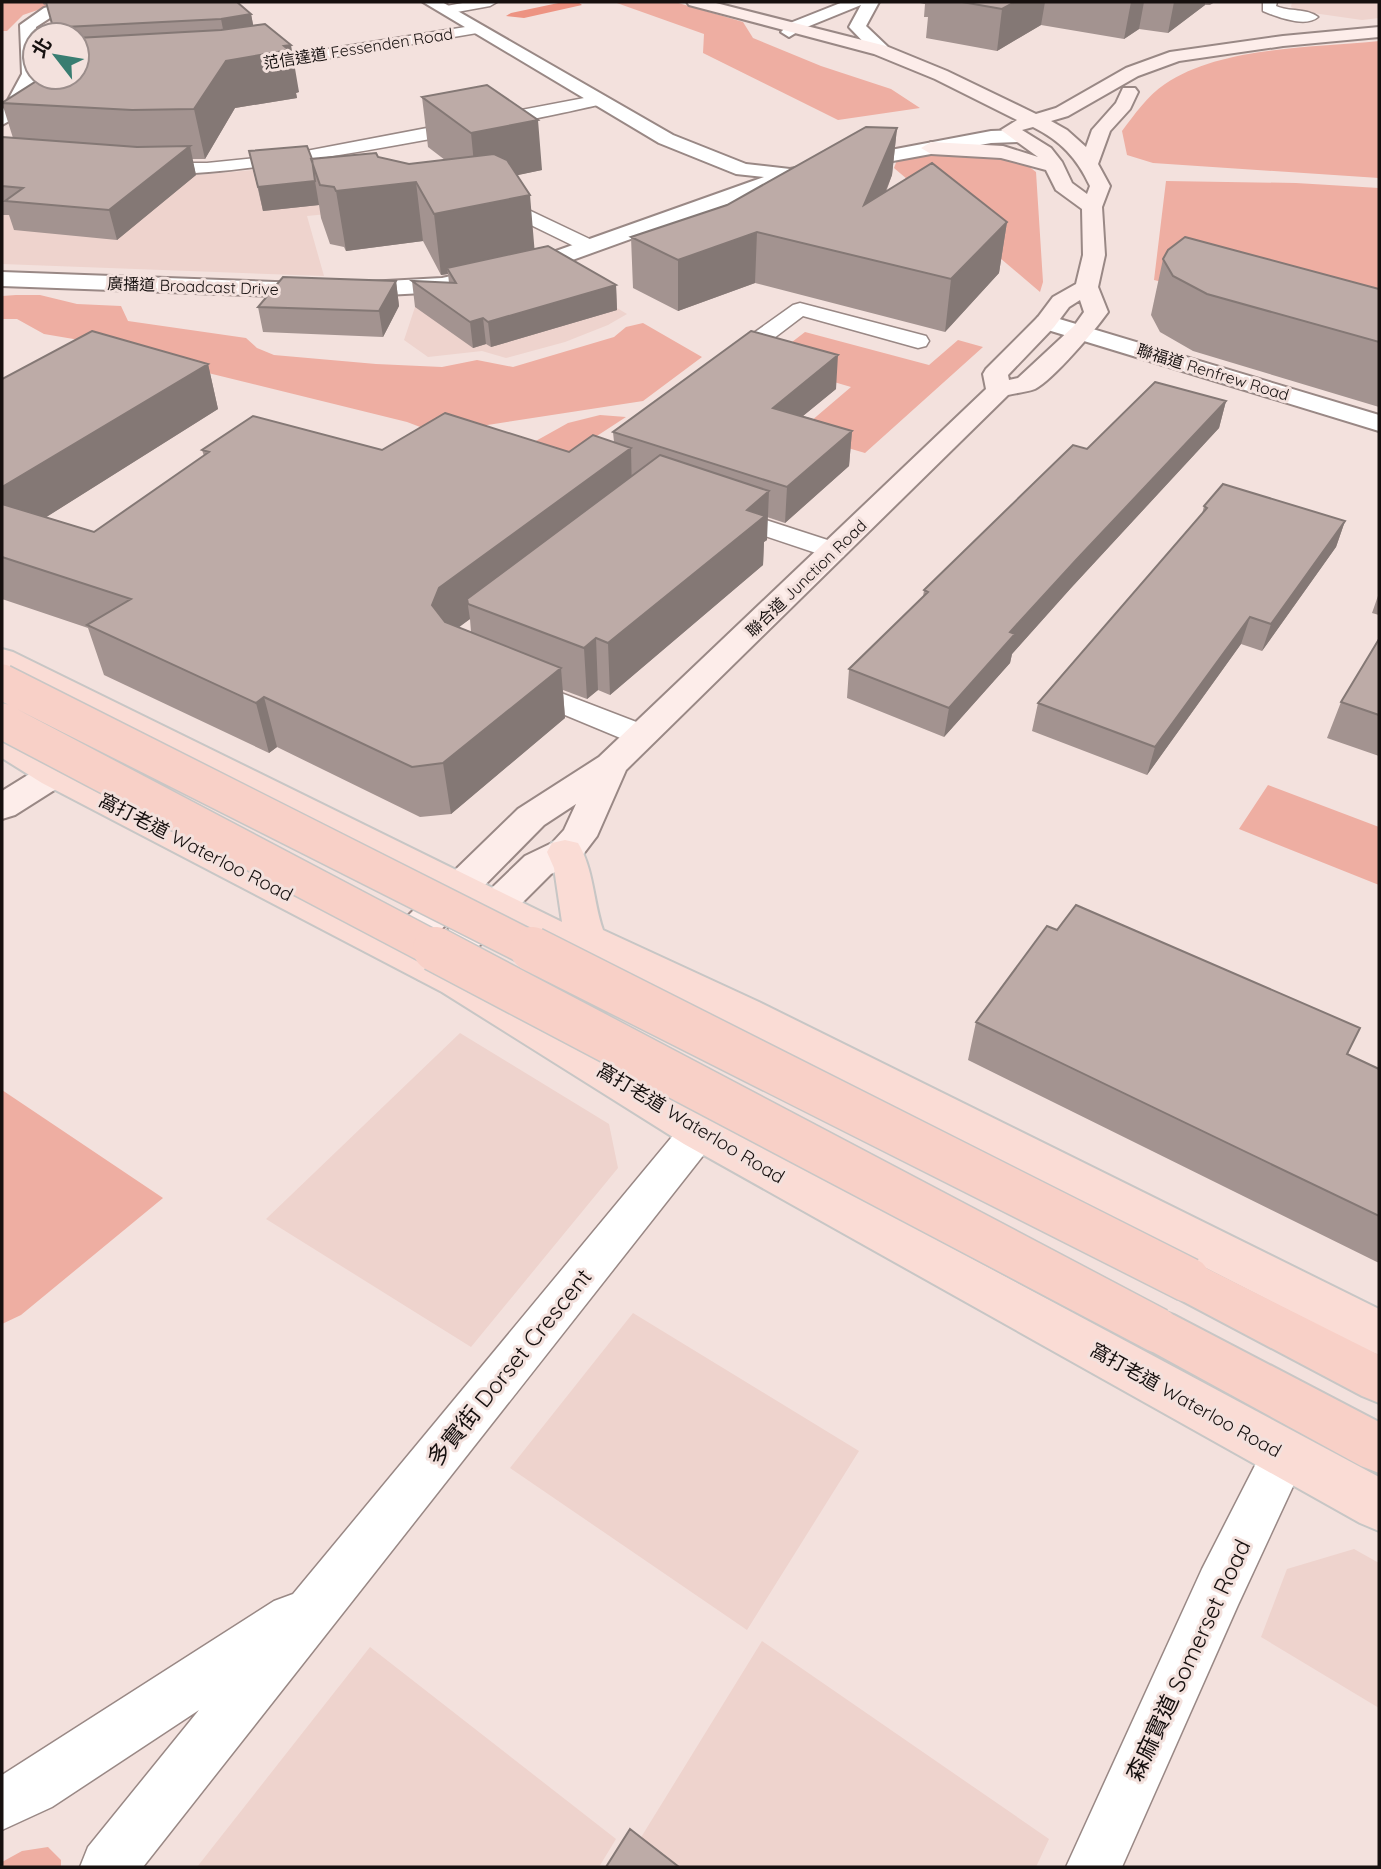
<svg xmlns="http://www.w3.org/2000/svg" width="1381" height="1869" font-family="Quicksand,'Noto Sans TC',sans-serif">
  <rect width="100%" height="100%" fill="#f3e1dd"/>
  <path fill="#eed3cd" d="M1292,2h87v16l-17,2 -63,-9 -8,-4z
    M2,165l197,10 66,-6 83,43 -41,4 17,60 -322,-12z
    M550,268l77,46 -19,11 -43,17 -59,16 -24,-7 -54,6 -24,-17 14,-42z
    M460,1033l149,91 9,44 -147,179 -205,-128z
    M633,1313l226,138 -112,179 -237,-162z
    M1354,1549l25,14v145l-118,-71 26,-68z
    M762,1641l287,198 -13,28h-384l-20,-15z
    M370,1647l246,192 -17,28h-402z"/>
  <path fill="#eeaea2" d="M2,2h51l5,1 -35,12 -16,16h-5z
    M614,2h61l68,20 10,16 68,28 70,23 29,19 -82,12 -135,-67 1,-19z
    M1379,41v137l-226,-15 -26,-8 -5,-24c13,-17 25,-35 43,-47 55,-38 149,-36 214,-43z
    M924,153l95,6 17,13 7,110 -3,10 -146,-124 3,-8z
    M1166,181l130,2 83,5v158l-135,-44 -90,-22z
    M16,295h24l37,9 44,2 7,15 118,17 11,10 17,7 102,9 66,3 35,-7 36,7 101,-30 12,-10 17,-4 59,34 -59,44 -207,32 -29,-11 -260,-64 -38,-13 -65,-11 -27,-15h-15v-23z
    M805,332l124,33 29,-25 25,7 -118,106 -68,-20 54,-46 -85,-25z
    M600,415l26,2 -66,43 -35,-13 43,-24z
    M1268,785l111,42v58l-140,-56z
    M2,1090l161,108 -142,117 -19,9z
    M48,1847l13,13v7h-59v-5l20,-11z"/>
  <path fill="#ed9382" d="M563,2h15l4,3 -58,13 -18,-2 5,-3z"/>
  <g fill="none" stroke-linecap="round" stroke-linejoin="round">
    <g stroke="#998885" stroke-width="3">
      <path id="minor" d="M468,2h29l-7,4 -44,8 -7,-4 2,-3z
        M1263,2h14l-1,4c13,6 31,2 42,11 -12,11 -41,0 -55,-6z
        M478,25l5,1 2,3 -2,3 -237,40 -8,-5 8,-5z
        M600,95l6,2 2,3 -2,3c-54,14 -443,93 -467,65l9,-5h59l78,-8z
        M493,193l103,49 3,4 -3,4h-14l-96,-47 -2,-4z
        M800,303l126,33 3,5 -3,5 -8,2 -115,-32 -67,51h-16l-3,-5 3,-5 73,-52z
        M723,506l120,39 4,6 -4,6 -9,2 -120,-40 -4,-5 4,-5z
        M522,678l130,50 4,7 -4,7 -11,3 -11,-3 -118,-49 -5,-6 5,-6z
        M699,1116l14,5 6,11 -6,11 -570,724h-63l8,-20 111,-137 -147,97 -50,23v-55l272,-174 19,-7 392,-473z
        M1285,1432l16,6 7,16 -70,151 -116,262h-56l136,-298 67,-131z"/>
    </g>
    <g stroke="#998885" stroke-width="4">
      <path id="tertiary" d="M66,2h25l-2,3 -33,9 -20,13 -1,50h3l-20,39 -16,9v-14l20,-37 -2,-49 24,-17z
        M423,2h19l231,133 73,29 44,5 201,-38 30,-1 9,6 -9,6 -30,1 -191,35 -247,89 -111,25 -112,6 -328,-12v-14l328,12 112,-6 97,-21 225,-80 -28,-3 -77,-31z
        M843,2h36l-13,24 21,20 2,4 -2,4h-12l-26,-27 12,-22 -59,24 -13,8 -8,-5 9,-9z
        M1046,315l333,100v16l-341,-104 -4,-5 4,-5z"/>
    </g>
    <g stroke="#998885" stroke-width="4">
      <path id="secondary" d="M687,2h25l174,44 61,25 89,43 20,-6 70,-40 44,-16 113,-16 96,-9v10l-96,9 -104,15 -41,15 -70,40 -17,5 16,9 19,17 6,-17 24,-27 7,-15h12l3,4 -8,17 -20,22 -12,33 12,22 -8,21 3,48 -7,32 10,25c-12,17 -55,68 -73,77 -8,3 -19,4 -27,6l-382,375 -29,66 -19,25 -27,13 -105,105 -14,4 -14,-4 -6,-10 6,-10 107,-103 27,-13 12,-13 12,-26 -32,21 -133,135 -14,4 -14,-4 -5,-10 5,-10 135,-131 81,-52 387,-368 -3,-15 3,-5 52,-52 15,-20 23,-13 7,-29 -1,-46 -26,-19 -10,-20 -45,-12 -70,-4 -10,-6 10,-6 72,4 35,11 -37,-27 16,-10 -82,-41 -61,-25 -185,-49zM1033,127c28,14 44,31 57,59l-3,8 -15,-11 -10,-21 -11,-14 -29,-18zM1080,300l4,12 -10,14 -56,52 -9,2 -1,-5 46,-48 15,-20z
        M85,744l12,3 5,8 -5,8 -82,52 -13,4v-28l71,-44z"/>
    </g>
    <g stroke="#c7c6c5" stroke-width="4">
      <path id="primary" d="M2,649l11,3 547,269 2,1 -8,-54 -7,-16 5,-9 13,-3 13,3c16,27 15,58 25,87l156,72 620,307v46l-17,-7 -631,-324 -151,-72 -42,-8 -536,-273z
        M2,732l12,3 52,32 404,205 244,148 665,357v54l-19,-8 -676,-379 -242,-152 -400,-209 -40,-25z"/>
    </g>
    <g stroke="#c7c6c5" stroke-width="4">
      <path id="trunk" d="M1188,1259l191,96v48l-17,-7 -191,-101 -6,-15 6,-15z
        M1157,1308l17,7 205,107v51l-18,-7 -221,-121 -7,-15 7,-15z"/>
    </g>
    <use href="#minor" fill="#fff" fill-rule="evenodd"/>
    <use href="#tertiary" fill="#fff" fill-rule="evenodd"/>
    <use href="#secondary" fill="#fdedea" fill-rule="evenodd"/>
    <use href="#primary" fill="#fadcd5" fill-rule="evenodd"/>
    <use href="#trunk" fill="#f8d0c7" fill-rule="evenodd"/>
    <g stroke="#c7c6c5" stroke-width="38" stroke-linecap="butt">
      <path id="trunk-bridge-far1" d="M2,682l533,269
        M2,721l436,230"/>
    </g>
    <g stroke="#c7c6c5" stroke-width="47" stroke-linecap="butt">
      <path id="trunk-bridge" d="M435,949l722,381
        M532,949l656,331"/>
    </g>
    <use href="#trunk-bridge-far1" stroke="#f8d0c7" stroke-width="35"/>
    <use href="#trunk-bridge" stroke="#f8d0c7" stroke-width="44"/>
  </g>
  <path fill="#a39390" fill-rule="evenodd" d="M42,2h195l14,12 2,11 46,67 -3,1 1,5 -62,10 -30,51h-13l4,16 -79,65 -103,-10 -5,-15h-7v-78l11,1 -11,-35 37,-23v-3h38v-42h-22l-8,-31 -3,1z
    M915,2h300l-5,3h-5l-37,28 -29,-4 -15,10 -83,-14 -44,26 -71,-13 2,-21h-4l1,-13z
    M422,97l120,73 -25,5 17,74 82,36 1,25 -126,37 -5,-3 -13,4 -58,-41 -3,-26 37,2 -1,-9 -7,1 -18,-34 -77,10 -2,-4 -14,-3 -9,-26 -2,-13 -56,6 -14,-60 63,8 66,-2 31,7 36,-4 -17,-13z
    M897,128l-5,47 -6,17 121,30 -8,51 -54,59 -190,-49 -77,28 -45,-23 -2,-51 96,-32z
    M1163,259l216,30v118l-186,-56 -33,-19 -9,-17z
    M396,281l3,25 -16,31 -120,-5 -5,-25z
    M208,364l10,45 -172,108 48,15 110,-76 -2,-6h180l187,2 45,-10 -1,-10 223,-43 -33,27 49,15 -3,35 -64,57 -18,-6v23l-3,2 -1,23 -153,130 -12,-5 -11,9 -24,-9 2,28 -114,96 -31,3 -143,-70 -8,6 -165,-78 -16,-47 -86,-29v-220zM470,619l1,13 -13,-5z
    M1226,401l-7,27 -148,160 -59,66 -2,9 -66,74 -97,-39 2,-29 74,-72 1,-7 163,-141z
    M1204,506l141,15 -9,26 -74,104 -21,-7 -94,131 -115,-44 6,-28 164,-189z
    M1379,593v22l-7,-2z
    M1379,639v117l-52,-18 14,-36z
    M1057,930l303,98 -13,27 32,14v194l-411,-203 8,-38z"/>
  <path fill="#847875" d="M1015,2h30l-4,23 -44,26 5,-42z
    M1131,2h13l-5,27 -15,10z
    M1174,2h31v3l-37,28z
    M251,14l8,41 25,-9 7,-1 8,47 -3,1 1,5 -62,10 -30,51 -11,-50 32,-48 3,-1 -8,-41z
    M65,27l3,8h-4l-1,-4z
    M538,120l4,50 -66,14 -5,-51z
    M897,128l-5,47 -32,80 4,-50z
    M190,146l6,29 -79,65 -8,-30z
    M315,181l4,24 -56,6 -5,-24z
    M416,182l7,59 -77,10 -10,-60z
    M530,195l5,60 -88,13 1,6 -7,1 -7,-61z
    M1007,222l-8,51 -54,59 6,-53z
    M757,232l-2,51 -77,28v-51z
    M396,281l3,25 -16,31 -4,-26z
    M616,285l1,25 -126,37 -3,-25z
    M483,318l3,26 -13,4 -3,-26z
    M838,355l-2,34 -65,53 2,-34z
    M208,364l10,45 -216,136v-58z
    M1226,401l-7,27 -148,160 -59,66 -2,9 -66,74 5,-29 61,-76 67,-73z
    M852,431l-3,35 -64,57 2,-36z
    M631,448l1,47 -165,104 3,20 -24,18 -14,-32 7,-17z
    M769,491l-2,49 -3,2 -1,23 -153,130 -2,-52 139,-133z
    M1345,521l-9,26 -74,104 9,-27z
    M1250,617l-9,27 -94,131 8,-28z
    M596,638l2,52 -11,9 -3,-51z
    M561,668l4,50 -114,96 -8,-51z
    M264,697l13,50 -8,6 -13,-50z"/>
  <path fill="#bdaba7" stroke="#847875" stroke-width="2" d="M46,2h191l14,12 -30,5 -156,8 -2,4h-9z
    M962,2h53l-13,7z
    M265,24l26,21 -7,1 5,4 -63,11 -32,48 -62,1 -130,-7 39,-25 -1,-1h37v-39l144,-8z
    M487,85l51,35 -67,13 -49,-36z
    M866,127l31,1 -33,77 68,-42 75,59 -56,57 -194,-47 -79,28 -47,-23 96,-32z
    M2,137l135,10 53,-1 -81,64 -104,-9 18,-13 -21,-2z
    M307,146l5,13 3,22 -57,6 -9,-36z
    M376,153l2,4 31,7 85,-10 13,6 23,35 -96,19 -18,-32 -80,9 -2,-4 -14,-2 -9,-26z
    M1185,237l194,52v53l-172,-48 -34,-18 -10,-17 5,-9z
    M548,246l68,39 -128,37 -5,-4 -13,4 -58,-41 44,2 -9,-15z
    M283,277l113,4 -17,30 -121,-4z
    M92,331l116,33 -206,123v-108z
    M751,331l87,24 -65,53 79,23 -65,56 -174,-55z
    M1155,382l71,19 -149,158 -67,73 5,2 -66,74 -100,-39 79,-77 -4,-2 149,-145 14,4z
    M445,413l124,39 24,-17 38,13 -192,140 -7,17 13,17 116,46 -118,95 -31,4 -148,-70 -8,6 -169,-78 44,-26 -129,-42v-53l92,28 115,-80 -7,-2 51,-34 129,34z
    M660,455l109,36 -22,19 18,6 -157,127 -12,-5 -12,10 -116,-44 -1,-5z
    M1223,484l122,37 -74,103 -21,-7 -95,130 -117,-44 169,-195 -3,-2z
    M1379,639v76l-38,-13z
    M1076,905l284,123 -13,26 32,15v147l-403,-194 71,-96 10,4z
    M630,1829l49,38h-73z"/>
  <g text-anchor="middle" dominant-baseline="central" stroke-width="6" stroke-linejoin="round" paint-order="stroke">
    <g font-size="16" fill="#16100f" stroke="#f3e1dd">
      <text transform="translate(358 48) rotate(-9)">范信達道 Fessenden Road</text>
      <text transform="translate(193 286) rotate(2)">廣播道 Broadcast Drive</text>
      <text transform="translate(1213 372) rotate(17)">聯福道 Renfrew Road</text>
      <text transform="translate(806 578) rotate(-44)">聯合道 Junction Road</text>
    </g>
    <g font-size="19" fill="#16100f" stroke="#f3e1dd">
      <text transform="translate(196 847) rotate(27)">窩打老道 Waterloo Road</text>
      <text transform="translate(691 1123) rotate(31)">窩打老道 Waterloo Road</text>
      <text transform="translate(1186 1400) rotate(29)">窩打老道 Waterloo Road</text>
    </g>
    <g font-size="23" fill="#16100f" stroke="#f3e1dd">
      <text transform="translate(509 1367) rotate(-51)">多實街 Dorset Crescent</text>
      <text transform="translate(1188 1660) rotate(-65)">森麻實道 Somerset Road</text>
    </g>
  </g>
  <rect width="1381" height="1869" fill="none" stroke="#16100f" stroke-width="7"/>
  <g transform="translate(56 56) rotate(301)"><circle r="33" fill="#f3e1dd" stroke="#9b8d8b" stroke-width="2"/>
  <path d="M0-5L12 26L0 18L-12 26Z" fill="#387d71"/>
  <text y="-10" font-size="19" font-weight="bold" text-anchor="middle" fill="#16100f">北</text>
  </g>
</svg>
